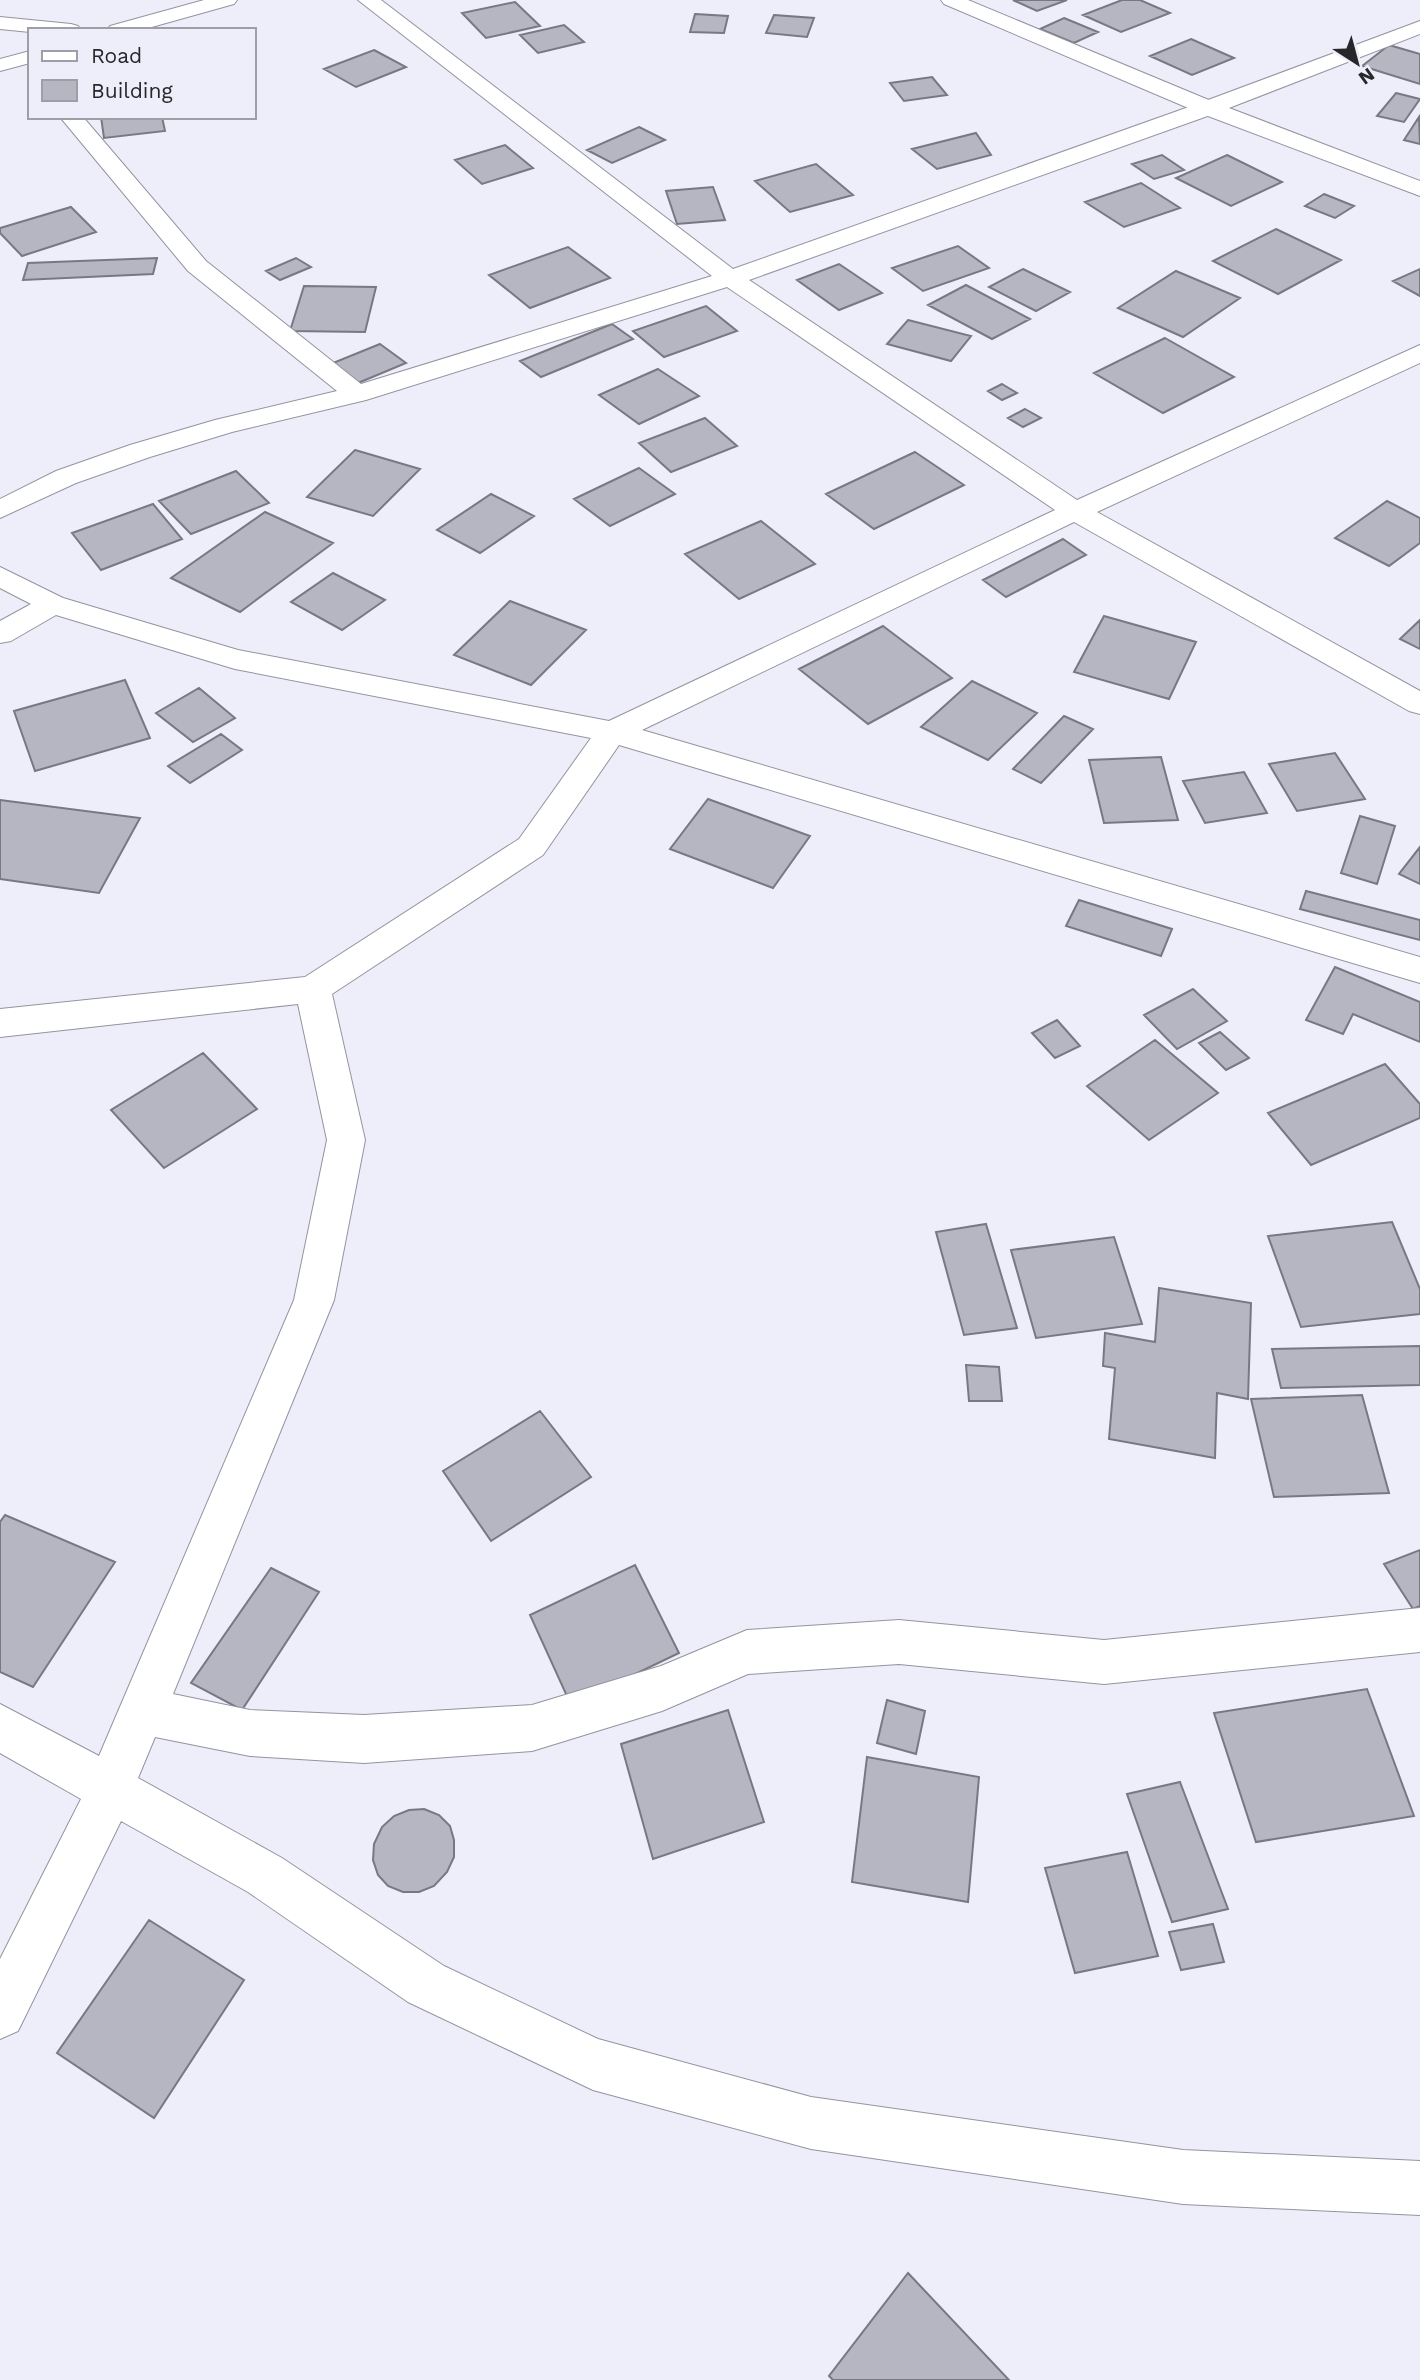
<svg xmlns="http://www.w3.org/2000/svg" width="1420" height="2380" font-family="'Work Sans',sans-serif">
  <rect width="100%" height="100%" fill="#eeeefa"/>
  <path fill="#b5b6c1" stroke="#787883" stroke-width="2" d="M1013,0h54l-30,11z
    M1122,0h18l30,13 -49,19 -38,-17z
    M515,2l25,24 -54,12 -24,-25z
    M695,14l33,2 -4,17 -34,-1z
    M774,15l40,3 -7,19 -41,-4z
    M1064,18l34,14 -24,11 -34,-14z
    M564,25l20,17 -46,11 -18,-18z
    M1191,39l43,19 -42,17 -42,-19z
    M1389,45l31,9v30l-58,-18z
    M374,50l32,17 -50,20 -32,-18z
    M932,77l15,18 -43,6 -14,-18z
    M1396,93l24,6 -16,23 -27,-6z
    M101,117h61l3,14 -61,7z
    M1419,117l1,27 -16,-4z
    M639,127l26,13 -53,23 -25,-13z
    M976,133l15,22 -54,14 -25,-20z
    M505,145l28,23 -51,16 -27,-24z
    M1162,155l22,15 -30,9 -22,-15z
    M1227,155l55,27 -51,24 -55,-28z
    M816,164l37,31 -63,17 -35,-31z
    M1141,183l39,25 -56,19 -39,-25z
    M713,187l12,33 -48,4 -11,-33z
    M1324,194l30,12 -19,12 -30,-12z
    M71,207l25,25 -74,24 -22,-23v-5z
    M1276,229l65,31 -63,34 -65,-33z
    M958,246l31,22 -66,23 -31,-23z
    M568,247l42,31 -80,30 -41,-33z
    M157,258l-4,16 -130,6 5,-17z
    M296,258l15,9 -31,13 -14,-9z
    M839,264l43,29 -43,17 -42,-30z
    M1023,269l47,23 -34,19 -47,-24z
    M1420,269v27l-27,-15z
    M1176,271l64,27 -57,39 -65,-29z
    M966,285l64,34 -38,20 -64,-34z
    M304,286l72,1 -11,45 -75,-1z
    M706,306l31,25 -73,26 -31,-26z
    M908,320l63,16 -20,25 -64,-17z
    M612,324l21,15 -92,38 -21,-16z
    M1165,338l69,39 -71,36 -69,-40z
    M380,344l26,19 -48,20 -25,-20z
    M658,369l41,27 -60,28 -40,-29z
    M1002,384l15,9 -15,7 -14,-9z
    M1025,409l16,9 -18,9 -15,-9z
    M705,418l32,28 -66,26 -32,-29z
    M355,450l65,19 -47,47 -66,-19z
    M915,452l49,33 -90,44 -48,-35z
    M639,468l36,26 -65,32 -36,-27z
    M236,471l33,32 -78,31 -32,-33z
    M491,494l43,22 -54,37 -43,-23z
    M1387,501l33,17v25l-31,23 -54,-28z
    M153,504l29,35 -81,31 -29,-37z
    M265,512l68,31 -93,69 -69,-34z
    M761,521l54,43 -76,35 -54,-45z
    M1063,539l23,16 -80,42 -23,-17z
    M333,573l52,27 -43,30 -51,-28z
    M510,601l76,29 -55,55 -77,-30z
    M1104,616l92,26 -27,57 -95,-27z
    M1420,620v29l-20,-10z
    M883,626l69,52 -84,46 -69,-55z
    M125,680l25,58 -115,33 -21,-60z
    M972,681l65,32 -49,47 -67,-33z
    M199,688l36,30 -42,24 -37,-29z
    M1064,716l29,13 -52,54 -28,-14z
    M221,734l21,16 -52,33 -22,-17z
    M1335,753l30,46 -68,12 -28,-47z
    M1161,757l17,63 -74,3 -15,-63z
    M1244,772l23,41 -62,10 -22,-42z
    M708,799l102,37 -37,52 -103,-39z
    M0,800l140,18 -41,75 -99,-14z
    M1360,816l35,10 -18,58 -36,-11z
    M1420,847v37l-21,-10z
    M1306,891l114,29v20l-120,-31z
    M1079,900l93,29 -11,27 -95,-30z
    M1335,967l85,35v40l-67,-28 -10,20 -37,-14z
    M1193,989l34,32 -50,28 -33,-34z
    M1057,1020l23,26 -25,12 -23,-25z
    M1220,1032l29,26 -23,12 -27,-27z
    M1155,1040l63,53 -69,47 -62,-54z
    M203,1053l54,56 -93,59 -53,-58z
    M1385,1064l35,40v14l-109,47 -43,-52z
    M1392,1222l28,67v25l-119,13 -33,-91z
    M986,1224l31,104 -53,7 -28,-103z
    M1114,1237l28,87 -106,14 -25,-88z
    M1159,1288l92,15 -3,96 -31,-6 -2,65 -106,-19 6,-71 -12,-2 2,-33 50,9z
    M1420,1346v39l-139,3 -9,-39z
    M966,1365l33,2 3,34h-33z
    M1362,1395l27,98 -115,4 -23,-98z
    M540,1411l51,66 -100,64 -48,-70z
    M5,1515l110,47 -82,125 -33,-15v-150z
    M1420,1550v56l-7,3 -29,-45z
    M635,1565l44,88 -108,52 -41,-90z
    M271,1568l48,24 -77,118 -51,-27z
    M1367,1689l47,127 -158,26 -42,-129z
    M887,1700l38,11 -9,43 -39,-11z
    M728,1710l36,112 -111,37 -32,-115z
    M867,1757l112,20 -11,125 -116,-20z
    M1180,1782l48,127 -56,13 -45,-128z
    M424,1809l15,6 11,11 4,14v17l-7,15 -13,14 -15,6h-16l-15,-6 -10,-11 -5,-15 1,-16 8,-17 12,-11 15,-6z
    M1127,1852l31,104 -83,17 -30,-105z
    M149,1920l95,60 -90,138 -97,-65z
    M1213,1924l11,38 -43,8 -12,-38z
    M908,2273l101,107h-176l-4,-4z"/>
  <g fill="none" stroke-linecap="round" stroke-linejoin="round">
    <g stroke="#93949f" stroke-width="2">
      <path id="minor" d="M204,0h33l-3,4 -93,26h-34l3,-4z
        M358,0h23l352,269 467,-166 220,-82v13l-204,79 -467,167 328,220 343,-155v18l-323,149 323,179v23l-11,-3 -335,-189 -432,208 778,227v26l-801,-238 -76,110 -211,139 33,146 -31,160 -161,394 77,16 114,5 168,-10 129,-39 86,-36 152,-10 205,20 316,-32v44l-316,32 -205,-20 -151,10 -86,37 -130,40 -168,12 -114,-7 -95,-19 -17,41 144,80 162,108 154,73 213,58 372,53 237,11v54l-237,-11 -372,-55 -218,-59 -185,-88 -160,-110 -127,-71 -103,210 -18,8v-80l81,-160 -81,-46v-49l99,52 195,-456 33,-160 -29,-136 -298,33v-28l305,-32 214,-138 72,-101 -356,-69 -179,-54 -45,26 -11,2v-22l31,-17 -31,-16v-21l63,31 175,52 371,71 446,-211 -328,-223 -361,113 -134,32 -82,25 -74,26 -76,35v-19l56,-28 74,-26 85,-25 122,-29 -149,-120 -128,-154h23l123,144 155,123 351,-108z
        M0,17l71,7 7,2 3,4h-51v2l-30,-3z
        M30,51v12l-30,8v-12z"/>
    </g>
    <g stroke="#93949f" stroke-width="2">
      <path id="tertiary" d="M941,0h27l248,103 204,78v15l-220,-83 -256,-109z"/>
    </g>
    <use href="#minor" fill="#fff" fill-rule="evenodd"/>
    <use href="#tertiary" fill="#fff" fill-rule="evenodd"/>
  </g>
  <rect x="28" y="28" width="228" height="91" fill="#eeeefa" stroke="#9e9ea7" stroke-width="2"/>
  <rect x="42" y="51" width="35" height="10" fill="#ffffff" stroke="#9e9ea7" stroke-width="2"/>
  <text x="91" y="63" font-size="21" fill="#26262b">Road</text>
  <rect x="42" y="80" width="35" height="21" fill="#b5b6c1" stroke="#9e9ea7" stroke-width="2"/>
  <text x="91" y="98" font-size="21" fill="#26262b">Building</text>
  <g transform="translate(1357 63) rotate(144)" stroke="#eeeefa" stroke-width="5" paint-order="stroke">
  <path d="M0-5L12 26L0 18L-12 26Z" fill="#26262b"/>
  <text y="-10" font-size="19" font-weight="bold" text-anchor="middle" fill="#26262b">N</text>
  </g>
</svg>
